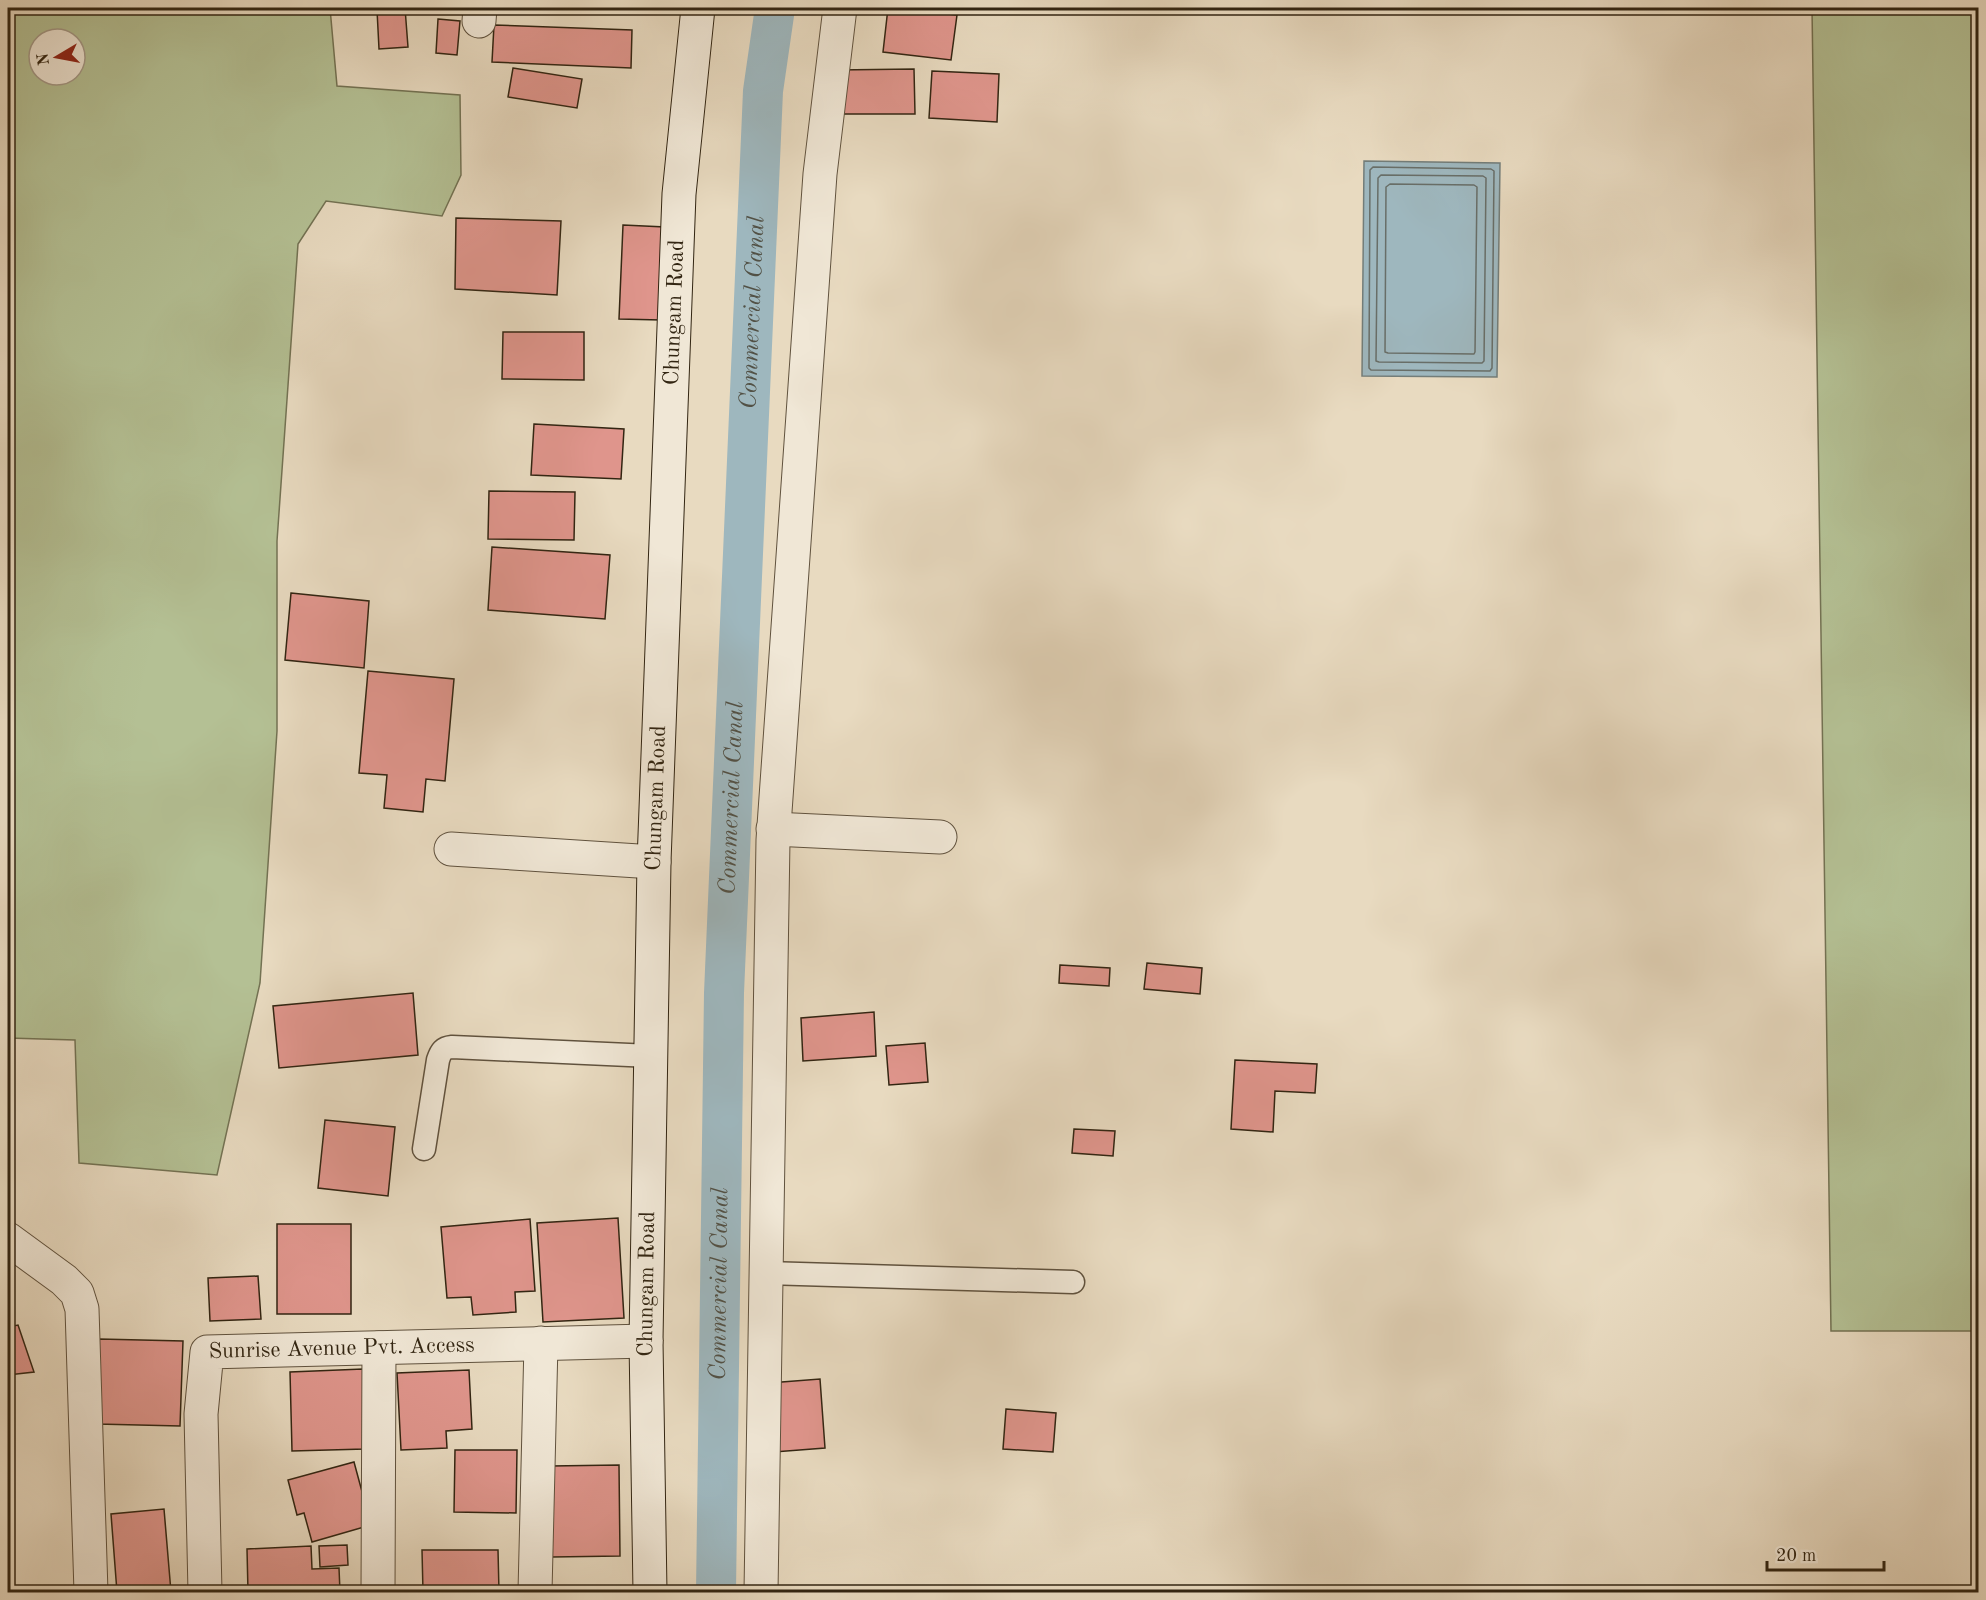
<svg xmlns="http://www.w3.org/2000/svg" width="1986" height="1600" font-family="'Old Standard TT',serif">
  <rect width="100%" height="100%" fill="#e8dac0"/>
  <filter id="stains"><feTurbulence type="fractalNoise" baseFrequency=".00333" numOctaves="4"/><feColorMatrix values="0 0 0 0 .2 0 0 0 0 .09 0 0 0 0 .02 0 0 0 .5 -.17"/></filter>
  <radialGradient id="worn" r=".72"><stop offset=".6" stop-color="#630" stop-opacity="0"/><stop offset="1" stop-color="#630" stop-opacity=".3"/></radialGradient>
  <path fill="#b4c094" stroke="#737253" stroke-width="1.5" fill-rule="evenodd" d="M8,8h322l7,78 123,9 1,80 -19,41 -116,-15 -28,43 -21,297v190l-17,252 -43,192 -138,-12 -4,-123 -67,-2zM39,39h36v36h-36z
    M1812,8h166v1323h-147z"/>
  <path fill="#9eb7be" stroke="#737d79" stroke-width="1.5" d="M1364,161l136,2 -3,214 -135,-1z"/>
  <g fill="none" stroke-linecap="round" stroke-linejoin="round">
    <path stroke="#686e68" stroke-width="1.5" d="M1373,167l118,2 3,2 -2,197 -2,3 -119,-1 -2,-2 1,-198z
      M1381,175l102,1 3,2 -2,183 -2,2 -103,-1 -3,-1 2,-183z
      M1390,184l84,1 3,2 -2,165 -1,2 -86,-1 -3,-1 1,-165z"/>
    <path stroke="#9eb7be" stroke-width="40" id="s1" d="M716,1592l8,-599 39,-902 12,-83"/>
  </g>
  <path fill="#df958c" stroke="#322512" stroke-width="1.5" d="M405,8l3,39 -29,2 -2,-39z
    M888,8l69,7 -6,45 -68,-8z
    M438,19l22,2 -3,34 -21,-2z
    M494,25l138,5 -1,38 -139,-6z
    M513,68l69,11 -5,29 -69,-11z
    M914,69l1,45h-78v-44z
    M932,71l67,3 -2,48 -68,-4z
    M456,218l105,3 -4,74 -102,-6z
    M623,225l42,2 -4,93 -42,-1z
    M503,332h81v48l-82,-1z
    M534,424l90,5 -3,50 -90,-4z
    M489,491l86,1 -1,48 -86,-1z
    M492,547l118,8 -5,64 -117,-9z
    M291,593l78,8 -5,67 -79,-8z
    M368,671l86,8 -9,102 -19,-2 -3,33 -39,-4 3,-33 -28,-2z
    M1147,963l55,5 -2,26 -56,-5z
    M1060,965l50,3 -1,18 -50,-3z
    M413,993l5,62 -139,13 -6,-62z
    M874,1012l2,44 -73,5 -2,-43z
    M925,1043l3,39 -39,3 -3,-39z
    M1235,1060l82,4 -2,29 -40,-2 -2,41 -42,-3z
    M325,1120l70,7 -7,69 -70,-8z
    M1074,1129l41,2 -2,25 -41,-3z
    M618,1218l6,100 -81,4 -6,-99z
    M530,1219l5,72 -20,1 1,20 -43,3 -2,-18 -24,1 -6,-71z
    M277,1224h74v90h-74z
    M258,1276l3,43 -51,2 -2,-43z
    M18,1325l16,47 -26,3v-48z
    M99,1339l84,2 -3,85 -83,-2z
    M363,1369l2,80 -73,2 -2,-79z
    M469,1370l3,59 -26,2 1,17 -46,2 -4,-77z
    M820,1379l5,69 -51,4 -5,-69z
    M1006,1409l50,4 -3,39 -50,-3z
    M455,1450h62l-1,63 -62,-1z
    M354,1462l17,63 -59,17 -8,-29 -7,2 -9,-35z
    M619,1465l1,91 -68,1 -1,-91z
    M164,1509l7,83h-54l-6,-78z
    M347,1545l1,20 -28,2 -1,-21z
    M311,1546l1,23 27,-1 1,24h-92l-1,-43z
    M422,1550h76l1,42h-76z"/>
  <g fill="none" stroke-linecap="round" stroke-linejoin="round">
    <g stroke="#60523e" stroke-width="25">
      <path id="lane" d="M424,1149l14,-89c3,-9 5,-12 14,-13l199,9
        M766,1273l307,9"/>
    </g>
    <g stroke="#60523e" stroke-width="35">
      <g id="street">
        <path d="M479,21l1,-13"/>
        <path d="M773,829l167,8"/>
        <path d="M451,849l203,13"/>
        <path d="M8,1239l56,41 13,13 5,16 9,283"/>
        <path id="s2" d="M205,1592l-4,-178 6,-62 439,-11"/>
        <path d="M378,1592l1,-244"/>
        <path d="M535,1592l6,-249"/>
        <path d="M761,1592l12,-752 47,-666 20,-166"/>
      </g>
    </g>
    <g stroke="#322512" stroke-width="35">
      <g id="secondary">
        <path id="s3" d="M650,1592l-4,-251 8,-479 25,-668 19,-186"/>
      </g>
    </g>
    <use href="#lane" stroke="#f0e7d6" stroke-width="22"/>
    <use href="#street" stroke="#f0e7d6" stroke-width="33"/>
    <use href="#secondary" stroke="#f0e7d6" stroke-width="33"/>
  </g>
  <g text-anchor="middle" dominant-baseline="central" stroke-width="5" stroke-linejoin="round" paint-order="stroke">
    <g font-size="22" fill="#322512" stroke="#f0e7d6">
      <text stroke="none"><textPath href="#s3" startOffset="1280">Chungam Road</textPath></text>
      <text stroke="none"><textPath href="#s3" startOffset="794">Chungam Road</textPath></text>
      <text stroke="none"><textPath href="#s3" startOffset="308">Chungam Road</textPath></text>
      <text stroke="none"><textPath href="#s2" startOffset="375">Sunrise Avenue Pvt. Access</textPath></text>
    </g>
    <g font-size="24" font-style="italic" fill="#525146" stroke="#f0e7d6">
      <text stroke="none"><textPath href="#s1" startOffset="1280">Commercial Canal</textPath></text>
      <text stroke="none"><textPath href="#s1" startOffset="794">Commercial Canal</textPath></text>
      <text stroke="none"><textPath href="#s1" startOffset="308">Commercial Canal</textPath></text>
    </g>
  </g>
  <rect width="1986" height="1600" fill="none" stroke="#e8dac0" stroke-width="30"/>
  <rect x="9" y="9" width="1968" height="1582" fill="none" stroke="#322512" stroke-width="3"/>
  <rect x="15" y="15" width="1956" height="1570" fill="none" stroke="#322512" stroke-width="1.5"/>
  <g transform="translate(57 57) rotate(260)"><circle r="28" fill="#f0e7d6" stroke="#a49988" stroke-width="1.5"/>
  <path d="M0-4.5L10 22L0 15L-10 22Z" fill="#8f2418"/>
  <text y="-9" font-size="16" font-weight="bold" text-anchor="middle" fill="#322512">N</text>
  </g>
  <path d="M1767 1561v9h117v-9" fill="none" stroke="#322512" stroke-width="3"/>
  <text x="1776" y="1561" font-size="18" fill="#322512" stroke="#f0e7d6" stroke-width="4.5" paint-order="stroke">20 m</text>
  <rect width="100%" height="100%" filter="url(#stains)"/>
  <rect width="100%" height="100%" fill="url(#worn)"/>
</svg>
